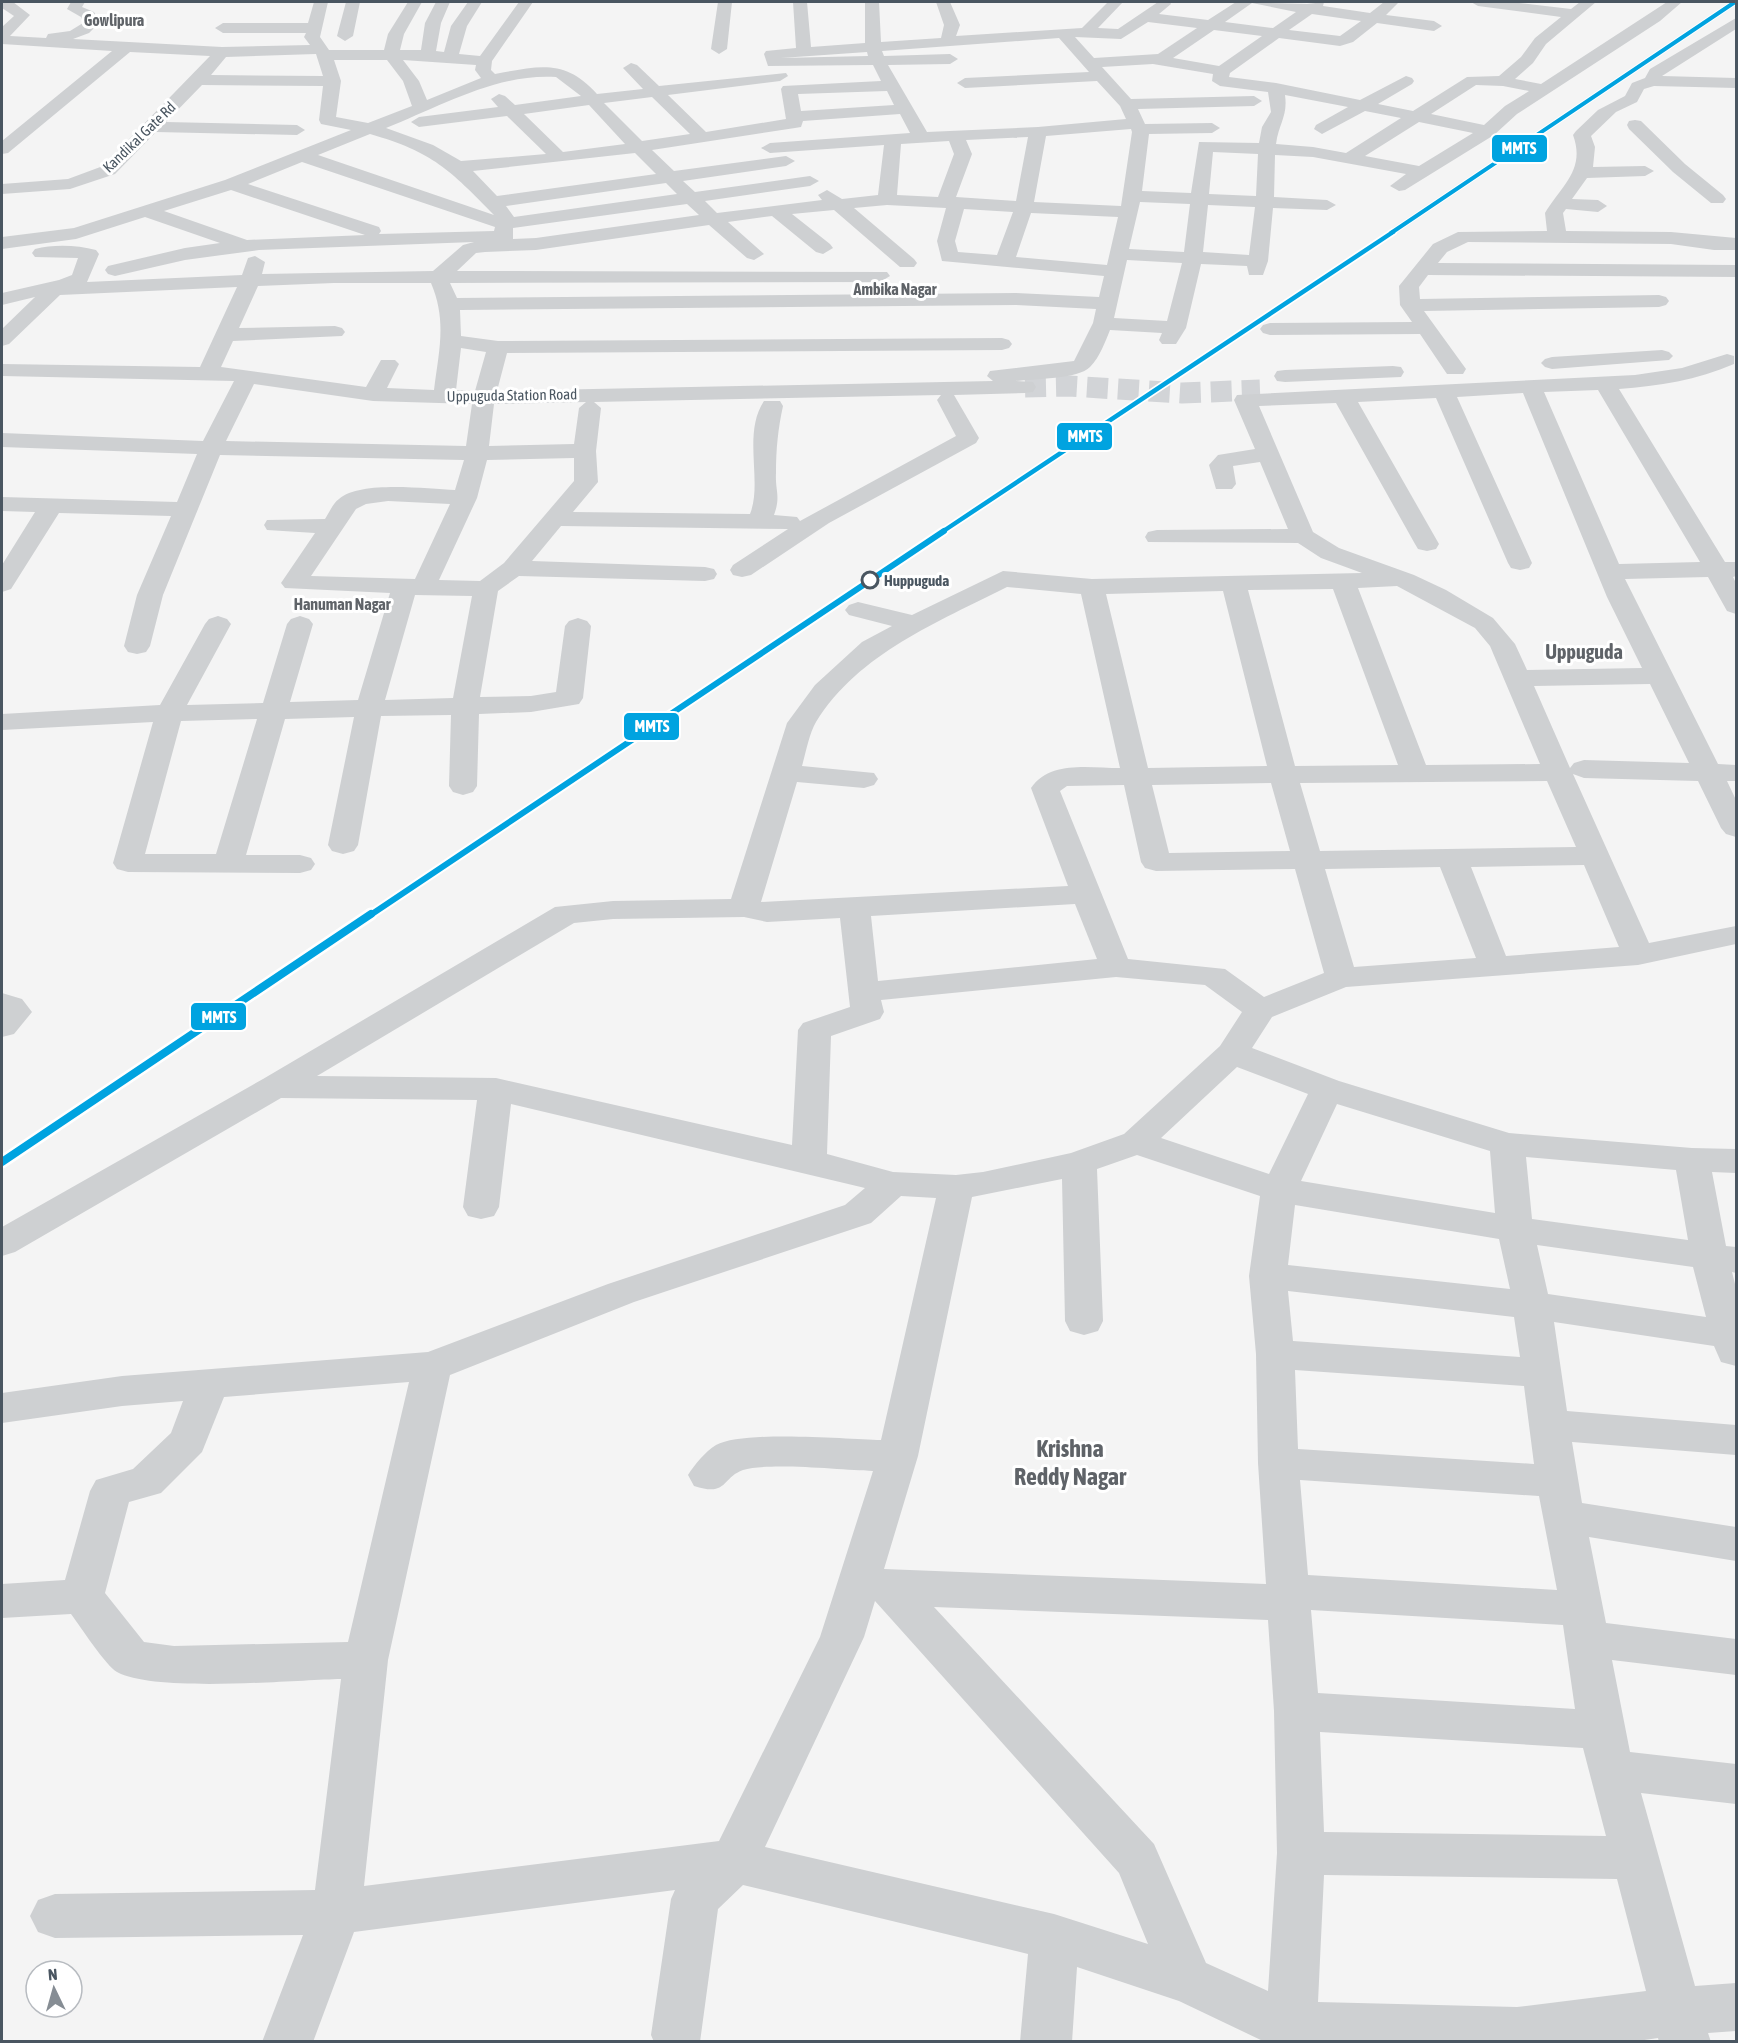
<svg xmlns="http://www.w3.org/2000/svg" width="1738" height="2043" font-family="'Asap Condensed',sans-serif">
  <rect width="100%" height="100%" fill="#f4f4f4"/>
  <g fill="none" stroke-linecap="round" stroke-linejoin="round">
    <path stroke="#d2d4d7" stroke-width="21" stroke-dasharray="21 10" stroke-linecap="butt" d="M1025,387l44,-1 113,7 78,-3"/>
    <path fill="#ced0d2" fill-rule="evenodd" d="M2,2h11l17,13 -20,21 36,2 2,-4 22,-3 13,-8 -2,-6 -14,-8 4,-7h14l-3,5 12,5 6,10 -11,11 -16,6 149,8 88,-2 -6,-8 2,-4h-83l-8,-5 8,-5h85l6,-21h14l-8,35 9,13h55l4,-16 20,-32h14l-18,32 -4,16h21l4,-27 11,-21h14l-9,21 -5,28 8,1 7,-26 17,-24h14l-15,24 -8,28 21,2 39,-54h14l-41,59 -1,9 4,4c44,-8 70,-16 102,20l46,-5 -20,-21 8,-5 6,2 22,21 127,-13 2,3 -8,5 -112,14 38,37 80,-13 -5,-30 2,-3 98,-5 -8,-16 -105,1 -4,-12 2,-3 30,-3 -3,-46h14l4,45 54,-4v-41h14l2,40 60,-4 3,-13 -8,-23h14l10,23 -4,11 126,-8 26,-26h15l-25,26 20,1 40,-27h12l1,2 -12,10 49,6 28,-18 71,2 17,-2 -1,4 47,7 14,-11h15l-13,13 48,6 8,5 -8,5 -57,-8 -24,19 -13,4 -61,-8 -49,35 -1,4 47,6 84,17 46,-24 6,2 2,3 -2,3 -34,20 35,7 54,-34 32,-1 22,-19 14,-19 26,-21 -83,-11 -7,-4h39l61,7 9,-7h16l-50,42 -13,19 -18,16 26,5 126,-82h15l-22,19 -143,93 -23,21 -89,55 -6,1 -9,-5 16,-12 -93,-17 -38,-2 -1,42 53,3 9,5 -9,5 -54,-2 -5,53 -5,14h-14l-2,-9 -46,-2 -15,64 -10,16h-14l-3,-4 3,-7 -52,-3c-5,12 -10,27 -20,37 -11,12 -57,12 -74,14l17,1 3,5 -3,5 -8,1 -71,2 25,43 -3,5 -147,80 -78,52 -9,2 -9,-2 -3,-5 3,-5 55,-36 -227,-3 -29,35 173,6 9,2 3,5 -3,5 -9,2 -186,-5 -21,15 -18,106 51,-1 25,-4 9,-66 4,-5 9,-3 9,3 4,5 -8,72 -4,6 -48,8 -52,2 -2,72 -4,6 -10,3 -10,-3 -4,-6 2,-71 -70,1 -23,129 -4,6 -11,3 -11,-3 -4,-6 26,-128 -69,2 -39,136h54l11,3 4,6 -4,6 -11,3 -172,-1 -11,-3 -4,-6 40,-141 -151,8v-16l158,-9 45,-81 4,-5 9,-3 9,3 4,5 -44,81 76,-2 24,-79 4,-5 9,-3 9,3 4,5 -23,78 68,-2 32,-107 -105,-5 -4,-5 34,-50 -48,-3 -3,-5 3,-5 58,-1c4,-6 8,-16 14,-20 22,-19 88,-10 116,-9l9,-30 -244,-5 -57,140 -13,51 -4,6 -9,2 -9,-2 -4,-6 13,-51 34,-79 -112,-3 -48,76 -9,3v-27l33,-53 -33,-1v-14l175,5 20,-48 -195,-7v-14l201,8 31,-60 -232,-5v-12l198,3 37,-80 -177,8 -51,49 -7,2v-17l33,-32 -33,8v-12l57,-13 13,-5 6,-17 -43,-1 -3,-4 3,-4c19,-5 42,-4 61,1l3,4 -12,28 155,-7 6,-17 7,-2 10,6 -3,12 171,-3 30,-26 11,-3 -215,8 -74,10 -70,16 -7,-2 -3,-4 3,-4 77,-18 35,-5 -75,-26 -69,22 -74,10v-12l72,-9 151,-48 126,-50 -30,-6 -2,-4 4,-34 -121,-1 -36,37 131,3 8,5 -8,5 -141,-3 -41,42 -45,15 -68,5v-10l66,-5 35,-13 107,-110 -80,-4 -122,101 -6,1v-13l110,-90 -110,-7v-17l12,-11 -12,-8zM1252,3l44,9 -23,16 -48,-6zM1312,14l49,7 -21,15 -51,-6zM1148,22l49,6 -39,26 -64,4 -19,-21 46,2zM1214,30l48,6 -43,30 -46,-8zM1059,38l30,34 -124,6 -8,5 8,5 132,-7 23,25 6,13 -88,8 -111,5 -39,-67 62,-1 8,-5 -8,-5 -66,2 -2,-5zM867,52l1,4 -87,2zM316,54l7,22 -112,-1 15,-18zM334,60h53l16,21 9,25 -44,17 -32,-6 5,-36zM403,60l73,5 -1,5 6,8 -54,22 -8,-19zM1153,64l60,10 -1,7 8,5 48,6 3,20 -9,15 -3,16 -60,-1 -8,51 -49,-2 7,-57 63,-1 8,-5 -8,-5 -67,1 -7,-15 116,-3 8,-5 -8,-5 -123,3 -29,-32zM556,77l25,19 -66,9 -10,-9 -6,-2 -8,5 7,8 -79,10 -8,5 8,5 88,-11 39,38 -85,7 -28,-16 -47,-17c53,-21 111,-55 170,-51zM1476,85l27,1 26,5 -24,15 -21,19 -53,-11zM887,91l7,14 -93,6 -3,-17zM1285,95l63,12 -32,18 -2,4 8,5 43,-23 36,7 -55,35 -33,-6 -37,-3c3,-21 12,-28 9,-49zM652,97l38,37 -48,7 -38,-38zM589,105l36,39 -62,8 -39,-38zM900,114l10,19 -140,10 -9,5 9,5 114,-8 -6,50 -36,4 -15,-9 -9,5 4,5 -105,13 -12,-12 105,-15 9,-5 -9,-5 -115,16 -12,-11 103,-15 9,-5 -9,-5 -112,15 -22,-21 143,-22 6,-1 2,-6zM1419,122l54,11 -54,33 -54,-10zM1131,129l1,3 -11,74 -87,-4 12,-66zM370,134c63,18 80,36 124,81l-176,-60zM1028,137l-12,64 -60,-4 16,-43 -6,-14zM949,141l5,13 -16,43 -41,-2 4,-51zM1213,152l45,2 -2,42 -47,-2zM635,153l21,21 -159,22 -24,-25zM302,162l193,65 -1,4 -115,3 2,-3 -2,-4 -131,-43zM666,183l11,11 -163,23 -8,-11zM231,190l134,45 -118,5 -83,-29zM1140,202l50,2 -6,48 -55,-3zM687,204l12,11 -163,23 -23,1v-11zM887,205l59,3 -9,33 5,20 162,15 -5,21 -83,-4 -559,5 -7,-15 430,-1 10,-6 -3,-4 -430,-1 19,-18 9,-1 51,-2 173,-25 38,33 7,2 10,-6 -36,-32 44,-6 44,36 7,2 10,-6 -3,-4 -38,-30 42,-4 66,57h14l3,-4 -3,-4 -60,-51zM1208,205l47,2 -6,48 -46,-3zM964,209l49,3 -16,43 -39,-3 -3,-11zM1031,213l87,4 -11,48 -91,-8zM1127,260l55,3 -15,58 -53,-3zM334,283h97c16,38 8,67 3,107l-47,-2 12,-24 -4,-4h-14l-15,27 -145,-20 12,-26 109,-5 3,-4 -3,-4 -7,-2 -96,2 19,-42zM1016,305l80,4 -3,14 -19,38 -84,10 -3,5 6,5 -496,10 10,-38 495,-3 7,-2 3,-4 -3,-4 -7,-2 -504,3 -37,-5 -1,-26zM461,348l25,4 -11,39 -19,-1zM254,384l119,17 99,3 -6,42 -240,-5zM941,395l-4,5 19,36 -156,85 -3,-4 -23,-2c7,-19 1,-24 2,-42 0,-24 2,-44 7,-67l-3,-5h-16c-22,33 -1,81 -14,113l-177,-2 25,-30 -2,-31 5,-43 -7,-6zM586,402l-7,6 -5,36 -85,2 5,-42zM574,458v23l-70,82 -24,18 -41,-1 38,-82 10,-38zM388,501l62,3 -35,75 -104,-3 45,-67 10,-5zM415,595l57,1 -19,102 -68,2zM257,719l-41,135h-71l36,-133z
      M346,2h14l-7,34 -8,5 -8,-5z
      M718,2h14l-5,47 -8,5 -8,-5z
      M1736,18v11l-74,47 74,2v10l-82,-2 -10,3 -7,13 -21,10 -25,24 4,11 -2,20 52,-1 9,5 -9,5 -58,2 -15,21 26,1 9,6 -9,6 -32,-3 -3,4 3,18 105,1 65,6v12h-22l-43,-6 -203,-2 -21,10 -9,11 298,2v12l-308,-2 -9,12 1,12 239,-4 7,2 3,4 -3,4 -7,2 -235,4 42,58 -3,5h-16l-27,-40 -150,1 -7,-2 -3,-4 3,-4 7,-2 142,-1 -12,-17 -1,-19 34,-42 25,-12 89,-1 -2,-18c16,-27 41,-43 28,-78l3,-4 22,-21 27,-14 7,-13 13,-5 5,-9z
      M1635,120l6,1 44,43 38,31 3,4 -3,4h-12l-38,-31 -44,-43 -2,-4 2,-4z
      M1662,350l7,2 4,4 -4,4 -117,9 -7,-2 -4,-4 4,-4 7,-2z
      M1727,354l7,2v8c-37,16 -75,22 -115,25l106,173h11v14l-3,1 3,6v31l-9,-3 -19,-34 -83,2 93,185 18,1v16h-9l9,19v37l-10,-3 -5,-6 -23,-47 -114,-3 -11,-4 76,169 87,-17v18l-98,21 -292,22 -74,30 -20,31 87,33 170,52 183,15 44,1v24l-24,-1 14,74 10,1v26l-4,-1 4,16v78l-15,-4 -7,-16 -160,-24 13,89 169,14v30l-164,-13 10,61 154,24v34l-147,-24 17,86 130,16v36l-124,-15 18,92 106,12v40l-95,-11 54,193 41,-3v48l-28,2 3,9h-52l-1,-4 -27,4h-366l-86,-41 -102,-34 -5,75h-52l8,-88 -285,-69 -25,24 -18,133h-46l-3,-7 20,-136 4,-9 -321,42 -41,110h-51l41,-107 -248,3 -17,-6 -8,-16 8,-16 17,-6 260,-4 26,-211c-49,1 -185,14 -224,-7 -11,-6 -37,-46 -46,-58l-69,4v-34l63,-4 25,-89 6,-11 37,-11 38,-36 12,-32 -61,5 -120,17v-30l120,-17 306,-24 180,-68 237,-79 20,-17 -354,-84 -12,103 -5,9 -13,3 -13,-3 -5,-9 14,-107 -196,-2 -266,154 -13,4v-29l261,-148 292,-172 58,-6 118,-2 56,-176 28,-38 47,-43 30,-16 -43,-11 -4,-5 4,-5 9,-3 54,13 91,-44 89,8 270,-6 -41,-15 -23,-15 -150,-1 -3,-5 3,-5 9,-2 131,-1 -28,-67 -27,4 3,18 -4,5h-16l-7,-24 9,-10 37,-6 -21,-49 3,-5 398,-20 47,-7zM1598,390l102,172 -81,2 -75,-172zM1523,393l84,204 35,71 -115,2 -12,-26 -22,-26 -47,-28 -32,-15 -75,-27 -26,-16 -54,-126 77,-3 79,141 3,5 9,2 9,-2 3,-5 -81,-142 78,-4 72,165 3,5 9,2 9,-2 3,-5 -75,-166zM1397,586l78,42 15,18 50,118 -114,1 -68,-177zM1007,587l74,7 39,174c-30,0 -70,-8 -89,20l37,98 -307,16 36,-120 67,6 10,-3 4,-6 -4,-6 -72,-7c4,-14 7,-32 14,-44 43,-69 122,-100 191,-135zM1333,589l65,176 -103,1 -47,-176zM1223,591l44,175 -119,2 -42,-174zM1650,684l39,79 -105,-3 -10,3 -4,5 -36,-82zM1547,781l29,66 -256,4 -20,-68zM1271,783l19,68 -121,2 -17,-68zM1124,785l17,77 4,6 11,3 139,-2 29,104 -60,24 -39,-28 -97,-10 -68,-168 7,-5zM1584,865l35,82 -113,9 -35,-89zM1440,867l36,91 -122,9 -29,-98zM1075,904l22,55 -219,22 -7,-65zM744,917l23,5 73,-4 10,89 -47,16 -5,7 -6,115 -296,-67 -179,-2 257,-153 39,-4zM1116,977l89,8 37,27 -22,34 -96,88 -53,19 -88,19 -27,3 -63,-3 -66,-18 4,-118 49,-17 4,-7 -3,-12zM1237,1067l71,27 -39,80 -108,-36zM1337,1104l153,47 5,62 -194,-32zM1137,1155l123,41 -11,80 7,78 2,109 8,121 -382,-15 34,-113 54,-259 90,-18 3,142 5,10 14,4 14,-4 5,-10 -6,-152zM1526,1157l150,13 12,70 -156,-21zM901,1196l35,2 -55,242c-35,-1 -137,-10 -165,5 -11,7 -21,19 -28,30l6,11c34,11 27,-8 49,-16 26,-8 99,0 130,1l-53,166 -101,204 -355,45 24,-226 62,-285 184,-73 237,-79zM1295,1205l204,34 11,50 -222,-24zM1537,1245l156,22 13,50 -158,-23zM1288,1291l226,26 6,40 -227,-16zM1295,1370l229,16 10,78 -236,-15zM409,1382l-61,260 -174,4 -30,-4 -39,-49 24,-91 32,-9 41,-41 22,-55zM1300,1480l239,16 18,94 -249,-15zM875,1601l244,272 29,71 -94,-30 -289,-67 99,-210zM934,1607l334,13 6,91 3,142 -9,138 -62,-28 -52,-119zM1311,1610l252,15 12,84 -257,-16zM1320,1732l263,16 23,88 -282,-4zM1324,1875l293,4 29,112 -129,16 -199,-5z
      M1393,366l8,1 3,5 -3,5 -116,5 -8,-1 -3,-5 3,-5 8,-1z
      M2,993l20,6 10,13 -18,22 -12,3z"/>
    <g stroke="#fff" stroke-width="6">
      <path id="rail-1-far3" d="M1391,233l344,-231"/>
    </g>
    <g stroke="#fff" stroke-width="8">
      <path id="rail-1-far2" d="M942,532l451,-300"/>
    </g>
    <g stroke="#fff" stroke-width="10">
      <path id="rail-1-far1" d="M369,916l575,-385"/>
    </g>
    <g stroke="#fff" stroke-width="13">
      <path id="rail-1" d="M2,1162l369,-248"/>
    </g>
    <use href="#rail-1-far3" stroke="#00a3e0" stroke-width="4"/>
    <use href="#rail-1-far2" stroke="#00a3e0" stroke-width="4.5"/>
    <use href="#rail-1-far1" stroke="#00a3e0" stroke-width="6"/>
    <use href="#rail-1" stroke="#00a3e0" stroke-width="8"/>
  </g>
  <circle fill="#fff" stroke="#4a5661" stroke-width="3" cx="870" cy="580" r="8"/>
  <g text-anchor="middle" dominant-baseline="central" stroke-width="6" stroke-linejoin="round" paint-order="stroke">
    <g font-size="15" fill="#4a5661" stroke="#fff">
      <text transform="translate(139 137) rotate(-44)">Kandikal Gate Rd</text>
      <text transform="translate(512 395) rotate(-1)">Uppuguda Station Road</text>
    </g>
    <g font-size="15" font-weight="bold" fill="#4a5661" stroke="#fff" text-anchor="start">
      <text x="884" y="580">Huppuguda</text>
    </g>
    <g font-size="16" font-weight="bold" fill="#5f6368" stroke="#fff">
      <text x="114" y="20">Gowlipura</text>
      <text x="895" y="289">Ambika Nagar</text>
      <text x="342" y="604">Hanuman Nagar</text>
    </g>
    <g font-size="20" font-weight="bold" fill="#5f6368" stroke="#fff">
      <text x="1584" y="651">Uppuguda</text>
    </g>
    <g font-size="24" font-weight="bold" fill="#5f6368" stroke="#fff">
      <text x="1070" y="1448">Krishna<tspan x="1070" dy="28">Reddy Nagar</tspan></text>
    </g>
  </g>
  <g stroke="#fff" stroke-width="2">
    <rect x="1491" y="134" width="57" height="29" rx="6" fill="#00a3e0"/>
    <rect x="1056" y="422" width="57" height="29" rx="6" fill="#00a3e0"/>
    <rect x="623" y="712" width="57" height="29" rx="6" fill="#00a3e0"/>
    <rect x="190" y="1002" width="57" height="29" rx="6" fill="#00a3e0"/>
  </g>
  <g font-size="16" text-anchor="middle" font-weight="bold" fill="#fff">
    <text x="1519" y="154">MMTS</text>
    <text x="1085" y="442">MMTS</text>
    <text x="652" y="732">MMTS</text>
    <text x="219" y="1023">MMTS</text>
  </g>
  <rect width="1738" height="2043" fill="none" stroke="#4a5661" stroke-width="6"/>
  <g transform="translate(54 1989) rotate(355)"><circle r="28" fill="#ffffff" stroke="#b7bbc0" stroke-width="1.5"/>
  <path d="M0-4.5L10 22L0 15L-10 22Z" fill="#868d94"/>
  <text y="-9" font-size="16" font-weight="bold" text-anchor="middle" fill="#4a5661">N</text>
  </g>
</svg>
